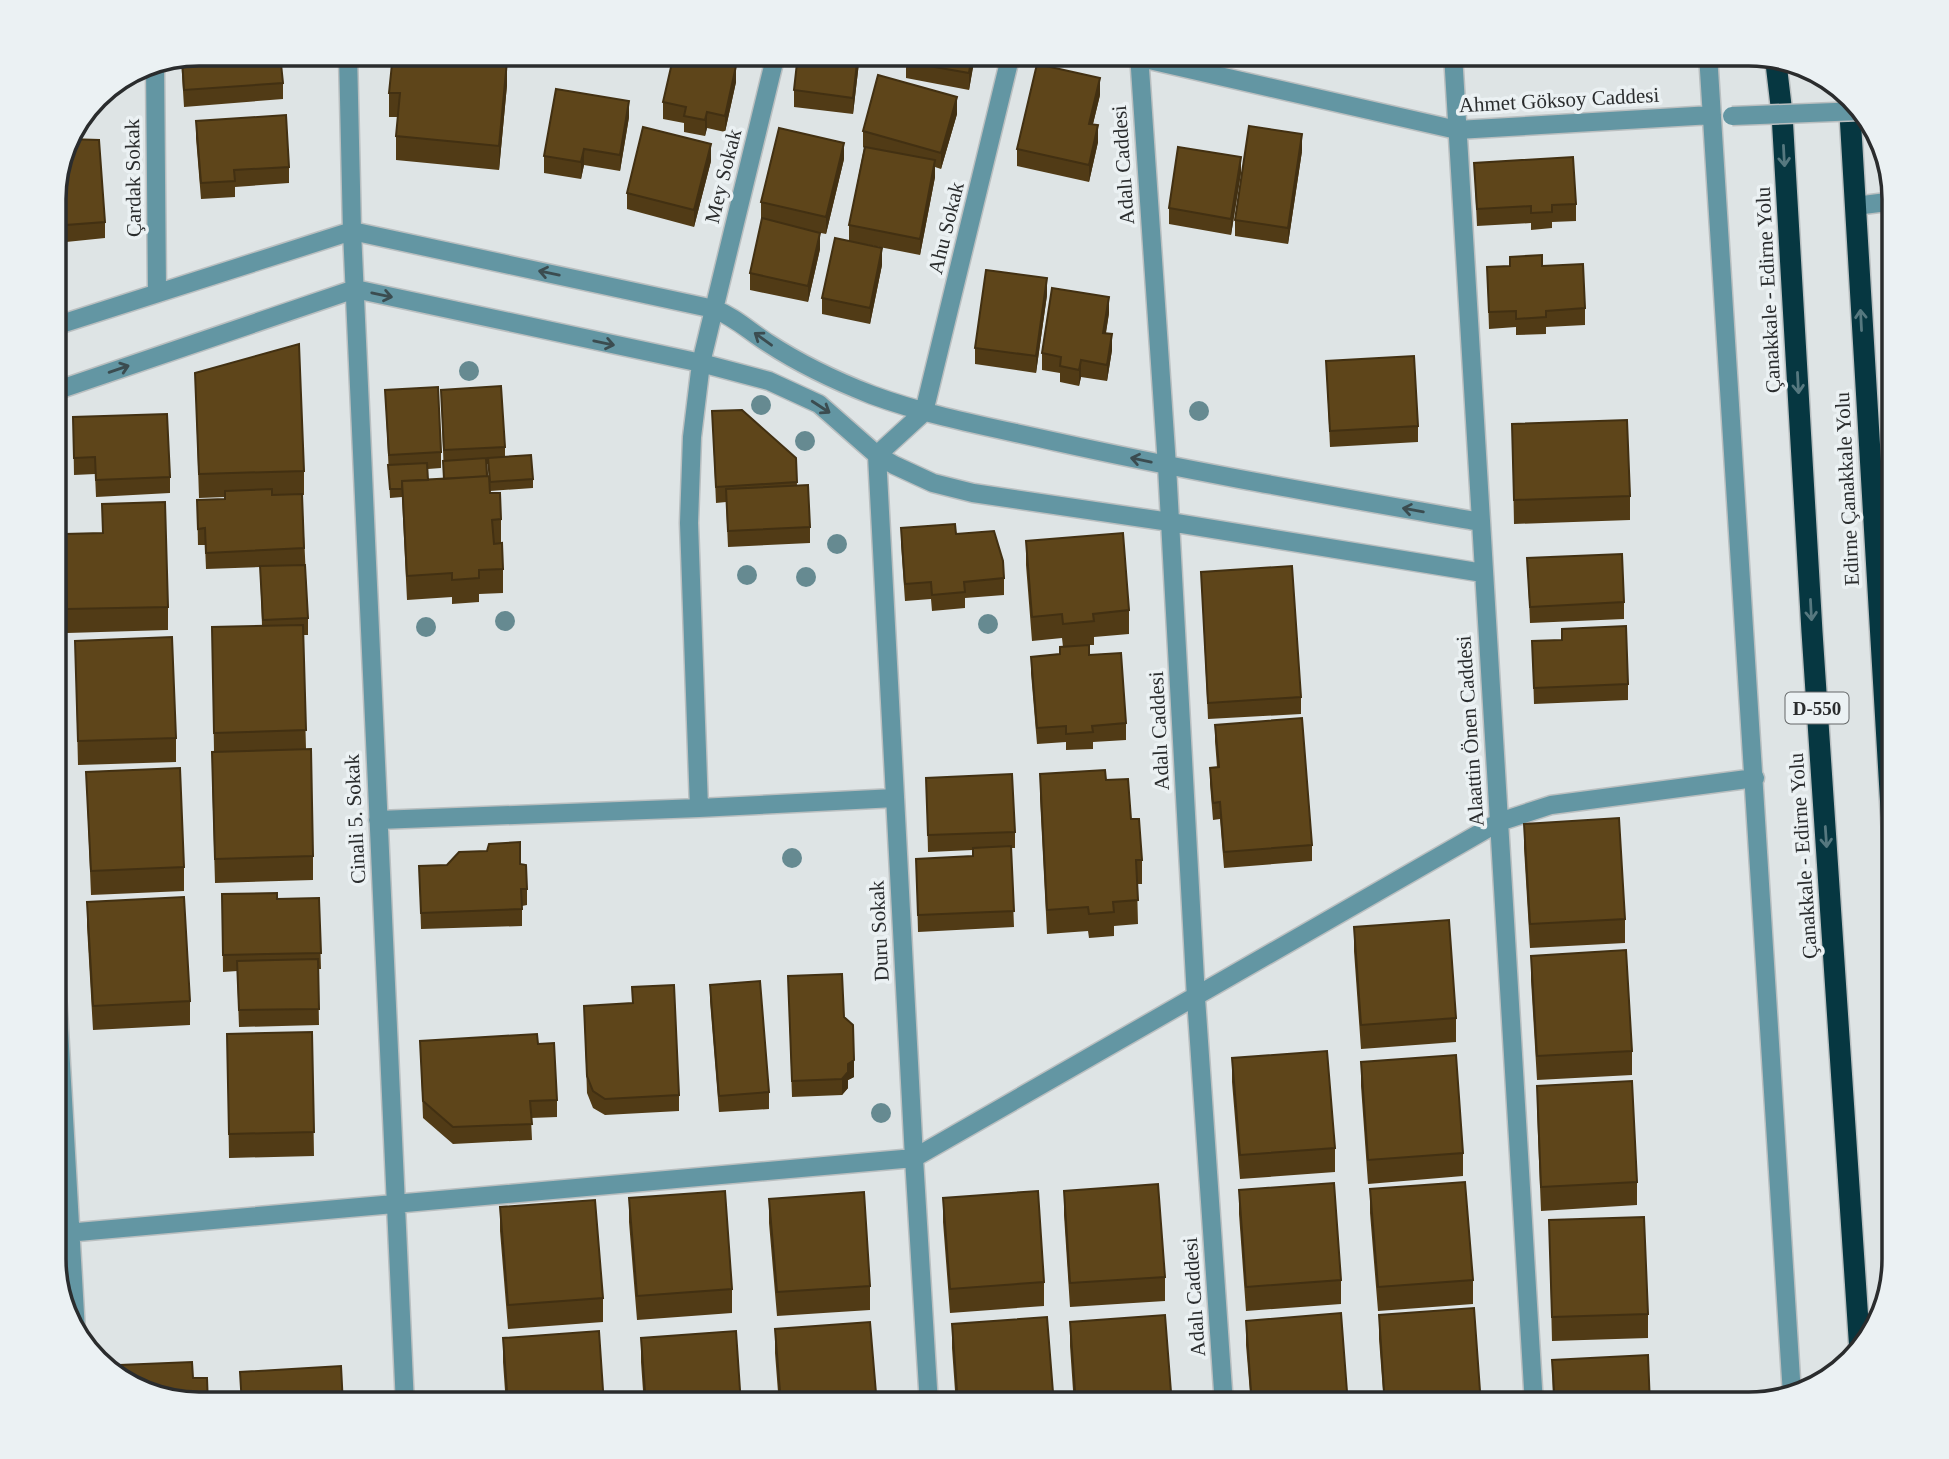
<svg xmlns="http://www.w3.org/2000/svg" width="1949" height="1459" font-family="Georgia,serif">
  <rect width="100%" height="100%" fill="#dee4e5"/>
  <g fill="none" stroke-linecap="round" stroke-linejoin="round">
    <g stroke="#babfc0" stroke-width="21">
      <path id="minor" d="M348,54l4,177 53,1174
        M1123,54l334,76 255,-15
        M1139,54l28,412 29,532 28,407
        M1453,54l81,1351
        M1708,54l84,1341
        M155,63l2,229
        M1855,206l40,-5
        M55,326l297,-95 362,78c21,8 35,22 54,34 32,21 68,38 104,52 60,22 123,33 185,47 140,31 282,55 423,80
        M55,391l300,-102 346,74 68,18 50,23 58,51 17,10 39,18 40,10 197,29 313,51
        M699,808l-10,-285 3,-86 9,-74 75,-309
        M378,820l321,-12 196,-10
        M55,957l21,375
        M55,1234l859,-76 585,-336 52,-17 204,-27
        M929,1405l-15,-247 -37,-703 47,-43 87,-358"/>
    </g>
    <g stroke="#babfc0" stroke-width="24">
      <path id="highway" d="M1776,63l6,51 30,518 48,720
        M1849,97l46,780"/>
    </g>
    <use href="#minor" stroke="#6396a3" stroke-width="18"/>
    <use href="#highway" stroke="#063741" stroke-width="21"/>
    <g stroke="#babfc0" stroke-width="21" stroke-linecap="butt">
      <path id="minor-bridge" d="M1732,116l128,-5"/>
    </g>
    <use href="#minor-bridge" stroke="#6396a3" stroke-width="18"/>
  </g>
  <g fill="#668a91">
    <circle cx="469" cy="371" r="10"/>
    <circle cx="761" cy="405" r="10"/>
    <circle cx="1199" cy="411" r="10"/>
    <circle cx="805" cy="441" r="10"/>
    <circle cx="837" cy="544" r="10"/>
    <circle cx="747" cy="575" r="10"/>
    <circle cx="806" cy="577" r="10"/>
    <circle cx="505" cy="621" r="10"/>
    <circle cx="988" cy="624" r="10"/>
    <circle cx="426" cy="627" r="10"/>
    <circle cx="792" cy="858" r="10"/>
    <circle cx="881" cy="1113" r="10"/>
  </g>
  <path fill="#513b16" d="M199,54l84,29v16l-99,8 -3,-49z
    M482,54v5l25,26 -8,85 -103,-10v-24l2,-19h-9v-24z
    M798,54h62l-7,60 -59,-7v-17z
    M975,54l-6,36 -63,-12v-16z
    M724,63l12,19 -11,50 -18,-4 -2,8 -21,-4v-9l-21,-4v-17z
    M1100,95l-7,29 5,18 -9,40 -72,-16v-17z
    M957,114l-16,55 -6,-2v10l-15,78 -71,-14v-16l15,-77 -1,-1v-16z
    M629,117l-9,54 -36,-6 -3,14 -37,-6v-17z
    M196,121l93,46v16l-54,4v10l-34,2 -5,-61z
    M1302,151l-14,93 -53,-8v-16z
    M844,159l-18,75 -10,-2 4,17 -12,53 -58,-12v-17l12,-54h-1v-17z
    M711,161l-17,66 -67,-18v-16z
    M1474,163l102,41v17l-24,1v6l-21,2v-7l-54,3z
    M1241,173l-10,62 -62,-11v-16z
    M55,189l50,33v16l-39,4v7l-11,1z
    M882,265l-12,59 -48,-10v-16z
    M1542,266l43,42v17l-39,2v7l-30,1v-8l-27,2 -2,-62z
    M1047,295l-11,78 -61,-9v-16z
    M1109,313l-3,20 6,17 -5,31 -26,-4 -2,9 -19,-4v-9l-18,-3v-17z
    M1326,361l92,65v16l-88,5z
    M195,373l109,98v24h-2l6,123v17h-5l3,114 7,107v24l-98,3 -3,-107v-24h2l-2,-125 50,-1 -2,-59 -54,2 -1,-24h-7l-1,-45 28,-1v-2l-26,1z
    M385,390l56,62v16l-13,1v11l16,-1 -3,-89 64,57v10l28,22v9l-43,3 -2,-27h-1l3,29 11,26v24l-7,1 9,25v24l-24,1v8l-27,2v-7l-45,3 -5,-103 -12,1z
    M712,411l84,47 1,28 13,41v16l-82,4 -2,-45 -10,1z
    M73,417l97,60v16l-74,4 -1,-23 -21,1z
    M1512,424l118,72v24l-116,4z
    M102,504l66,103v23l-101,3 -2,-99 37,-1z
    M901,528l55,6 48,44v17l-39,3v10l-33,3 -1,-12 -26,2 -4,-57z
    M1026,541l103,69v24l-35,3v8h-5v10l37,68v17l-33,2v7l-27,1v-8l-29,2 -6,-71v-16l29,-3 3,-7 -1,-9 -30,3 -6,-76z
    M1527,558l97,44v17l-94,4z
    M1201,572l100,125v17l-93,5z
    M1562,640l66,44v16l-94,4 -2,-63z
    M75,641l101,97v24l-98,3z
    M1215,725l97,120v16l-88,7 -4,-49 -7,1 -3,-36v-16l7,-1 -2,-26z
    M86,772l98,95v24l-93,4z
    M1040,774l66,6 25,39 11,41v24h-5l1,40 -24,2v10l-25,2 -1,-7 -41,3 -7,-136z
    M926,778l89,54v16h-4l3,79 -96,5 -2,-73 57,-3v-6l-45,2z
    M1524,824l101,95v24l-95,5 -6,-100z
    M520,864l7,25v16l-5,1v20l-101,3 -2,-63z
    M222,894l55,5 42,-1 2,71h-3l1,56 -80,2 -2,-56 -14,1z
    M87,902l103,99v24l-97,5 -6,-104z
    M1354,927l102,91v24l-95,7 -7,-98z
    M1531,956l101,95v24l-95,5 -6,-100z
    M788,976l56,41 10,60 -6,3v8l-6,7 -50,2z
    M710,985l59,107v17l-50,3 -9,-111z
    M632,987l47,108v16l-74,4 -12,-7 -6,-15 -3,-87 48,-3z
    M312,1032l2,124 -85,2 -2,-124z
    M420,1041l118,3 19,56v17l-26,1 1,22 -79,4 -30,-26z
    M1232,1058l103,90v24l-95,7 -8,-97z
    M1361,1062l102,91v23l-95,8 -7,-98z
    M1537,1086l100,96v23l-96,6 -4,-101z
    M1370,1189l103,91v24l-95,7 -8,-98z
    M1239,1190l102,90v24l-95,7 -7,-97z
    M1064,1191l101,86v24l-95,6 -6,-92z
    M629,1198l103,91v24l-95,7 -8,-98z
    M943,1198l101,84v24l-94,7 -7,-91z
    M769,1199l101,87v24l-93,6 -8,-93z
    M500,1207l103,91v24l-95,7 -8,-98z
    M1549,1220l99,94v24l-96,3z
    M1379,1315l102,90h-97l-5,-66z
    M1246,1321l102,84h-97l-5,-60z
    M1070,1322l102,83h-98l-4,-59z
    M952,1324l102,81h-98l-4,-57z
    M775,1329l102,76h-98l-4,-52z
    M503,1338l101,67h-98l-3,-43z
    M641,1338l100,67h-97l-3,-43z
    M1552,1360l98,45h-97z"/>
  <path fill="#423012" d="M858,54h2l-7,60v-16z
    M972,54h3v3l-6,33v-17z
    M507,61v24l-8,85v-24z
    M736,66v16l-11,50v-16z
    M1100,78v17l-11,45v-16z
    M957,97v17l-16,55v-16z
    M629,101v16l-9,54v-16z
    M707,112v16l-2,8v-16z
    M1098,125v17l-9,40v-17z
    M1302,134v17l-14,93v-16z
    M844,143v16l-18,75v-17z
    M711,144v17l-17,66v-17z
    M584,149v16l-3,14v-17z
    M1241,157v16l-10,62v-16z
    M935,160v17l-15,78v-16z
    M820,233v16l-12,53v-16z
    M882,248v17l-12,59v-16z
    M1047,278v17l-11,78v-17z
    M1109,297v16l-6,36v-16z
    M1112,334v16l-5,31v-16z
    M1081,360v17l-2,9v-16z
    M854,1060v17l-6,3v8l-6,7v-16l6,-15z"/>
  <path fill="#5e451a" stroke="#423012" stroke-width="2" d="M199,54h81l3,29 -99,7 -2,-32z
    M393,54h88v4l26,3 -8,85 -103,-10 4,-43h-11z
    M674,54h8l20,5 1,-5h21l-2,8 14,4 -11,50 -18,-4 -2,8 -21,-4 2,-9 -23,-5z
    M798,54h60l-5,44 -59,-8z
    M907,54h65l-3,19 -63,-11z
    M1037,64l63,14 -11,46 9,1 -9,40 -72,-16z
    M878,75l79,22 -16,56 -78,-22z
    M556,89l73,12 -9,54 -36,-6 -3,13 -37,-6z
    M286,115l3,52 -55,3 1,11 -34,2 -5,-62z
    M1249,126l53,8 -14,94 -53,-8z
    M643,127l68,17 -17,66 -67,-17z
    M779,128l65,15 -18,74 -65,-15z
    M68,139l31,1 6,82 -39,3v8l-11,1v-45z
    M865,147l70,13 -15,79 -71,-14z
    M1178,147l63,10 -10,62 -62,-11z
    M1573,157l3,47 -24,1v7l-21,1v-7l-54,3 -3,-46z
    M762,218l58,15 -12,53 -58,-13z
    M835,238l47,10 -12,60 -48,-10z
    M1542,255v11l41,-2 2,44 -39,3v6l-30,2v-8l-27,1 -2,-45 23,-1v-9z
    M986,270l61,8 -11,78 -61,-8z
    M1052,288l57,9 -6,36 9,1 -5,31 -26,-5 -2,10 -19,-4 1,-9 -19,-4z
    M299,344l5,127 -105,3 -4,-101z
    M1414,356l4,70 -88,5 -4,-70z
    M501,386l4,61 -61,3 -3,-60z
    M438,387l3,65 -52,3 -4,-65z
    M742,410l54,48 1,24 -81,5 -4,-76z
    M167,414l3,63 -74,3 -1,-23 -21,1 -1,-41z
    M1627,420l3,76 -116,4 -2,-76z
    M531,455l2,24 -43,3 -2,-24z
    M486,458l1,18 -43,3 -1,-18z
    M427,463l1,17 -26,1v8h-12l-2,-24z
    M489,476l1,17h10l1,26 -9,1 2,24 8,-1 1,26 -24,1v8l-27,2v-7l-45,3 -5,-95z
    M808,485l2,42 -82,4 -2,-42z
    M272,489v6l30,-1 2,54 -98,5 -1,-25 -7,1 -1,-29 28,-1v-8z
    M165,502l3,105 -101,2 -2,-75 38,-1 -1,-29z
    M955,524l1,10 38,-3 9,30 1,17 -40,4 1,10 -33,3 -1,-13 -26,2 -4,-56z
    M1123,533l6,77 -36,4 1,7 -31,3 -1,-10 -30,3 -6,-76z
    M1622,554l2,48 -94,5 -3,-49z
    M305,565l3,53 -45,2 -3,-54z
    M1292,566l9,131 -93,6 -7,-131z
    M303,625l3,105 -92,3 -2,-106z
    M1626,626l2,58 -94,4 -2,-47 30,-1v-11z
    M172,637l4,101 -98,3 -3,-100z
    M1089,645v10l32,-2 5,70 -34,3 1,6 -27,2v-8l-29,2 -6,-71 29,-3v-7z
    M1302,718l10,127 -88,7 -4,-50 -7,1 -3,-35 9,-1 -4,-42z
    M311,749l2,107 -98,3 -3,-107z
    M180,768l4,99 -93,4 -5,-99z
    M1105,770l1,10 22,-1 3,40h8l3,41h-6l2,40 -25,2 1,10 -25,2 -1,-7 -41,3 -7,-136z
    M1012,774l3,58 -87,3 -2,-57z
    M1619,818l6,101 -95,5 -6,-100z
    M520,842v22l6,1 1,24h-6l1,20 -101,4 -2,-47 28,-1 12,-13 28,-1 2,-7z
    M1011,846l3,65 -96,4 -2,-56 57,-3v-8z
    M277,893v6l42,-1 2,55 -98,2 -1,-61z
    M184,897l6,104 -97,5 -6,-104z
    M1449,920l7,98 -95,7 -7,-98z
    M1626,950l6,101 -95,5 -6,-100z
    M318,959l1,50 -80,1 -2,-49z
    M842,974l2,43 9,8 1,35 -6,4v8l-6,7 -50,2 -4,-105z
    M760,981l9,111 -50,4 -9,-111z
    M674,985l5,110 -74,4 -12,-8 -6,-15 -3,-70 49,-3 -1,-16z
    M312,1032l2,100 -85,2 -2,-100z
    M537,1034l1,10 16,-1 3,57 -27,1 2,23 -79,3 -30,-26 -3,-60z
    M1327,1051l8,97 -95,7 -8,-97z
    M1456,1055l7,98 -95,7 -7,-98z
    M1632,1081l5,101 -96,5 -4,-101z
    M1465,1182l8,98 -95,7 -8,-98z
    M1334,1183l7,97 -95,7 -7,-97z
    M1158,1184l7,93 -95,6 -6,-92z
    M725,1191l7,98 -95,7 -8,-98z
    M1038,1191l6,91 -94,7 -7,-91z
    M864,1192l6,94 -93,6 -8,-93z
    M595,1200l8,98 -95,7 -8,-98z
    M1644,1217l4,97 -96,3 -3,-97z
    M1474,1308l7,97h-96l-6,-90z
    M1341,1313l7,92h-96l-6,-84z
    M1165,1315l7,90h-96l-6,-83z
    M1047,1317l7,88h-96l-6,-81z
    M870,1322l7,83h-96l-6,-76z
    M599,1331l5,74h-96l-5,-67z
    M736,1331l5,74h-95l-5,-67z
    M1648,1355l2,50h-95l-3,-45z
    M192,1362l1,16h14l1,27h-9l-79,-27v-13z
    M341,1366l2,39h-101l-2,-33z
    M463,1400l8,5h-16z"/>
  <defs><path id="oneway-shaft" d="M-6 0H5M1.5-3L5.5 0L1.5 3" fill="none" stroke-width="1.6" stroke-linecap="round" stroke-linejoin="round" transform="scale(1.75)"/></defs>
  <g stroke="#56787f">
    <use href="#oneway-shaft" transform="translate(1784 156) rotate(87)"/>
    <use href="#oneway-shaft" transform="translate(1861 320) rotate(-93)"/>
    <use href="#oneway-shaft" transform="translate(1798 383) rotate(87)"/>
    <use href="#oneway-shaft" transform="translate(1811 610) rotate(87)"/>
    <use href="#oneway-shaft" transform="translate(1826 837) rotate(86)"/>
  </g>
  <g stroke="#3b4c50">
    <use href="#oneway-shaft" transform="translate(549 273) rotate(-168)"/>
    <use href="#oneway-shaft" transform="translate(382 295) rotate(12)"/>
    <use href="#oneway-shaft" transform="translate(763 339) rotate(-144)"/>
    <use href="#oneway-shaft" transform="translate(604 343) rotate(12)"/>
    <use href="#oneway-shaft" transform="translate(119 369) rotate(-19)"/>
    <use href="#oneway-shaft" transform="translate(821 407) rotate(33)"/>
    <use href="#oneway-shaft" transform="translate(1141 460) rotate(-168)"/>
    <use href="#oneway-shaft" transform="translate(1413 510) rotate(-170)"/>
  </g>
  <g text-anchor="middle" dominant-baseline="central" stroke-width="7" stroke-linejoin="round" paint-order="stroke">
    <rect fill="#ebf1f3" stroke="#646768" stroke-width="2" x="1785.5" y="692.5" width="63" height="31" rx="5"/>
    <g font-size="19" font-weight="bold" fill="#2a2c2d">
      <text x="1817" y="708">D-550</text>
    </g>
    <g font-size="21" fill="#2a2c2d" stroke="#ebf1f3">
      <text transform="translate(1559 100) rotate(-3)">Ahmet Göksoy Caddesi</text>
      <text transform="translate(1123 165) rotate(-94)">Adalı Caddesi</text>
      <text transform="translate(723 176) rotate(-76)">Mey Sokak</text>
      <text transform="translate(133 178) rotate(-91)">Çardak Sokak</text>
      <text transform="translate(946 228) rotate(-76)">Ahu Sokak</text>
      <text transform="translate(1768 290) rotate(-93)">Çanakkale - Edirne Yolu</text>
      <text transform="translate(1847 489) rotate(-93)">Edirne Çanakkale Yolu</text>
      <text transform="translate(1159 731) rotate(-93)">Adalı Caddesi</text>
      <text transform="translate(1470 731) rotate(-94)">Alaattin Önen Caddesi</text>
      <text transform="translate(355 819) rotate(-93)">Cinali 5. Sokak</text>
      <text transform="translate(1803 856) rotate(-94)">Çanakkale - Edirne Yolu</text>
      <text transform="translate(879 931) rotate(-93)">Duru Sokak</text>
      <text transform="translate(1194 1297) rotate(-94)">Adalı Caddesi</text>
    </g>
  </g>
  <path d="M0 0H1949V1459H0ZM199 66H1749A133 133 0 0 1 1882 199V1259A133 133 0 0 1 1749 1392H199A133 133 0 0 1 66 1259V199A133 133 0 0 1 199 66Z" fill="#ebf1f3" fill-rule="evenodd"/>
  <path fill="none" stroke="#2a2c2d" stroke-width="3.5" d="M199 66H1749A133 133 0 0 1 1882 199V1259A133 133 0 0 1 1749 1392H199A133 133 0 0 1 66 1259V199A133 133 0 0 1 199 66Z"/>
</svg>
